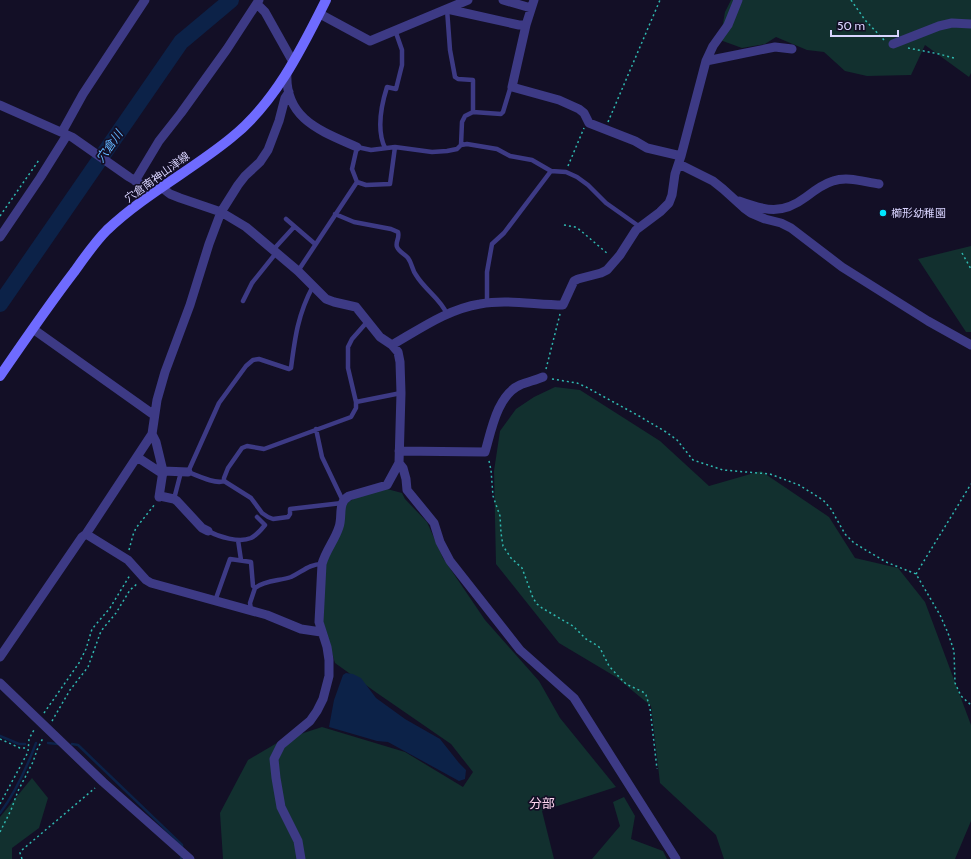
<svg xmlns="http://www.w3.org/2000/svg" width="971" height="859" font-family="Cabin,'Noto Sans JP',sans-serif">
  <rect width="100%" height="100%" fill="#130f26"/>
  <path fill="#12302f" d="M731,0h240v73l-2,4 -44,-32 -14,30 -44,1 -22,-5 -21,-19 -17,-2 -31,-13 -11,7 -23,4 -22,-8 5,-28z
    M971,246v86h-5l-48,-73z
    M555,387l25,3 80,51 49,45 52,-15 68,46 26,41 43,10 27,34 46,123v96l-16,38h-231l-8,-24 -56,-52 -9,-77 -35,-29 -57,-34 -63,-79 -2,-93 6,-40 16,-22 18,-12z
    M387,489l15,4 3,6 22,23 16,36 42,62 54,61 21,37 56,69 -74,24 12,48h-331l-3,-46 28,-53 34,-20 40,-13 83,25 58,35 10,-15 -22,-28 -74,-51 -42,-30 -12,-41 2,-58 21,-60c10,-9 28,-12 41,-15z
    M32,778l16,20 -9,30 -27,20v11h-12v-42z
    M624,797l11,19 -4,23 32,12 4,8h-75l28,-33 -7,-24z"/>
  <path fill="#0c2248" d="M346,673l7,1 8,4 15,20 29,21 35,20 19,24 7,7 -1,9 -6,2 -71,-39 -11,-1 -48,-14 5,-27 9,-25z"/>
  <g fill="none" stroke-linecap="round" stroke-linejoin="round">
    <path stroke="#0c2248" stroke-width="2.5" d="M0,736l19,8h6
      M48,743l10,1
      M72,744l6,1 104,100v4
      M0,813c16,-21 27,-46 36,-70
      M181,858v1"/>
    <path stroke="#0c2248" stroke-width="16" d="M0,304l181,-262 50,-42"/>
    <path stroke="#2fb8b0" stroke-width="1.5" stroke-dasharray="2 3" stroke-linecap="butt" d="M851,0l14,20 19,20
      M908,48l31,6 15,4
      M608,122l52,-122
      M568,166l16,-38
      M0,216l39,-56
      M564,225l11,2 5,3 28,24
      M962,253l9,16
      M546,369l14,-55
      M552,379l25,4 9,4 53,29 27,16 11,8 16,20 30,10 47,4 29,11 24,15 8,9 14,25 9,9 32,19 30,12 24,41 8,18 6,18 1,32 6,13 10,9
      M489,461l2,9 2,26 7,20 1,17 2,13 8,12 11,10 11,30 4,6 5,4 31,18 13,13 12,7 2,2 9,18 11,12 6,6 17,8 3,3 4,13 7,61
      M129,550l4,-15 3,-7 19,-24
      M916,574l55,-90
      M44,713l35,-50 7,-14 6,-20 18,-21 20,-33
      M52,721l18,-31 18,-23 13,-36 15,-18 14,-23 8,-7
      M0,739l20,9h8
      M0,804l28,-52 1,-13 6,-11
      M0,832l11,-22 7,-19 15,-29 4,-12 6,-12
      M22,859l-2,-6 2,-3 73,-62"/>
    <path stroke="#3d3a85" stroke-width="4.5" d="M447,9l3,41 5,27 3,2 15,1v32
      M461,145l1,-23 3,-6 8,-4 28,2 2,-2 7,-23 2,-2
      M385,148c-9,-19 -4,-42 2,-61l9,2 6,-24v-15l-7,-20
      M357,182l9,3 24,-1 5,-37
      M335,214l19,8 37,7 7,3c2,6 -3,10 -1,15 2,5 8,7 11,11 4,5 4,12 8,17 9,15 24,23 31,39
      M286,219l29,25
      M273,250l21,-23
      M298,271l59,-89 -5,-13 5,-22 14,3 24,-3 37,5 15,-1 10,-2 4,-4 6,-1 30,5 13,7 22,4 19,11 15,1 11,5 11,8 18,18 34,24
      M313,286c-15,28 -18,51 -22,82l-2,1 -30,-10 -6,1 -7,6 -27,37 -31,69c8,3 28,13 36,9v-3l4,-10 14,-20 5,-2 17,3 87,-32 5,-9v-6l-8,-34v-21l4,-8 15,-17
      M243,301l9,-18 24,-30
      M487,303v-31l5,-28 12,-11 47,-62
      M356,402l45,-9
      M316,429l6,28 21,44
      M224,481l27,17 11,15 6,4 5,2 15,-2 2,-3v-5l52,-6
      M174,499l7,-27
      M208,531c11,6 31,12 43,7 6,-3 10,-8 14,-13l-8,-8
      M238,540l3,20
      M255,588c10,-8 25,-7 36,-11 11,-5 18,-13 31,-13
      M215,601l15,-42 21,3 2,24 2,2 -5,15 1,7"/>
    <path stroke="#3d3a85" stroke-width="9" d="M503,0l28,8
      M534,0l-8,25 -14,62 47,13 20,9 5,4 5,10 46,18 12,7 34,8
      M257,4l8,8 28,50
      M447,9l72,16h7
      M320,14l50,27 98,-41
      M893,44l46,-18 13,-3 19,1
      M706,61l69,-14 17,2
      M287,72c-3,47 34,59 70,75
      M0,105l72,32 57,40 25,15
      M62,132l21,-38 62,-94
      M679,164l34,17 10,8 21,19 7,5 14,6 16,4 10,5 51,39 86,54 43,24
      M135,181l24,-40 22,-28 46,-64 32,-49
      M161,187l9,7 10,4 41,14 25,15 52,44 28,28 8,3 22,5 24,30 12,8 6,7 2,10 1,31 -2,70 4,5 3,11 1,11 27,33 6,19 10,19 70,89 54,48 102,161
      M739,201c27,10 43,14 67,-4 9,-7 17,-13 27,-16 15,-5 31,1 46,3
      M0,237l40,-59 27,-43
      M33,329l121,86
      M392,345c28,-16 56,-36 88,-41 27,-5 56,1 83,1l11,-24 4,-2 23,-6 6,-3 13,-15 16,-25 24,-18 9,-9 3,-8 3,-21 6,-18 25,-95 7,-15 15,-21 10,-25
      M152,434l4,8 7,29 -4,26
      M399,451l86,1c6,-20 12,-57 35,-67 7,-3 16,-5 23,-8
      M137,457l26,17
      M163,471l25,1
      M160,496l14,3 3,2 25,27 6,3
      M86,534l42,26 18,20 5,3 116,32 34,14 20,3
      M0,657l82,-120 4,-3 66,-100 5,-34 8,-28 25,-67 19,-61 12,-32 17,-27 7,-9 15,-14 8,-12 11,-29 6,-23 4,-6
      M0,683l103,99 87,77
      M301,859l-3,-18 -17,-34 -5,-29 -2,-19 7,-14 29,-24 7,-10 6,-12 6,-23v-16l-2,-13 -8,-25 3,-58c4,-14 13,-24 17,-37 4,-11 -2,-24 10,-31l38,-11 12,-22"/>
    <path stroke="#6f6bff" stroke-width="10" d="M0,376c24,-35 48,-70 74,-104 10,-14 21,-30 33,-42 38,-36 85,-60 124,-92 44,-35 70,-88 95,-138"/>
  </g>
  <circle fill="#00e5ff" stroke="#130f26" stroke-width="1.5" cx="883" cy="213" r="4"/>
  <g text-anchor="middle" dominant-baseline="central" stroke-width="3.5" stroke-linejoin="round" paint-order="stroke">
    <g font-size="11" fill="#d9d4ff" stroke="#130f26">
      <text transform="translate(157 177) rotate(-36)">穴倉南神山津線</text>
    </g>
    <g font-size="11" fill="#d9d4ff" stroke="#130f26" text-anchor="start">
      <text x="891" y="213">櫛形幼稚園</text>
    </g>
    <g font-size="12" font-style="italic" fill="#62b6ff" stroke="#130f26">
      <text transform="translate(109 146) rotate(-55)">穴倉川</text>
    </g>
    <g font-size="13" fill="#ffd6f0" stroke="#130f26">
      <text x="542" y="803">分部</text>
    </g>
  </g>
  <path d="M831 30v6h67v-6" fill="none" stroke="#d9d4ff" stroke-width="2"/>
  <text x="837" y="30" font-size="12" fill="#d9d4ff" stroke="#130f26" stroke-width="3" paint-order="stroke">50 m</text>
</svg>
